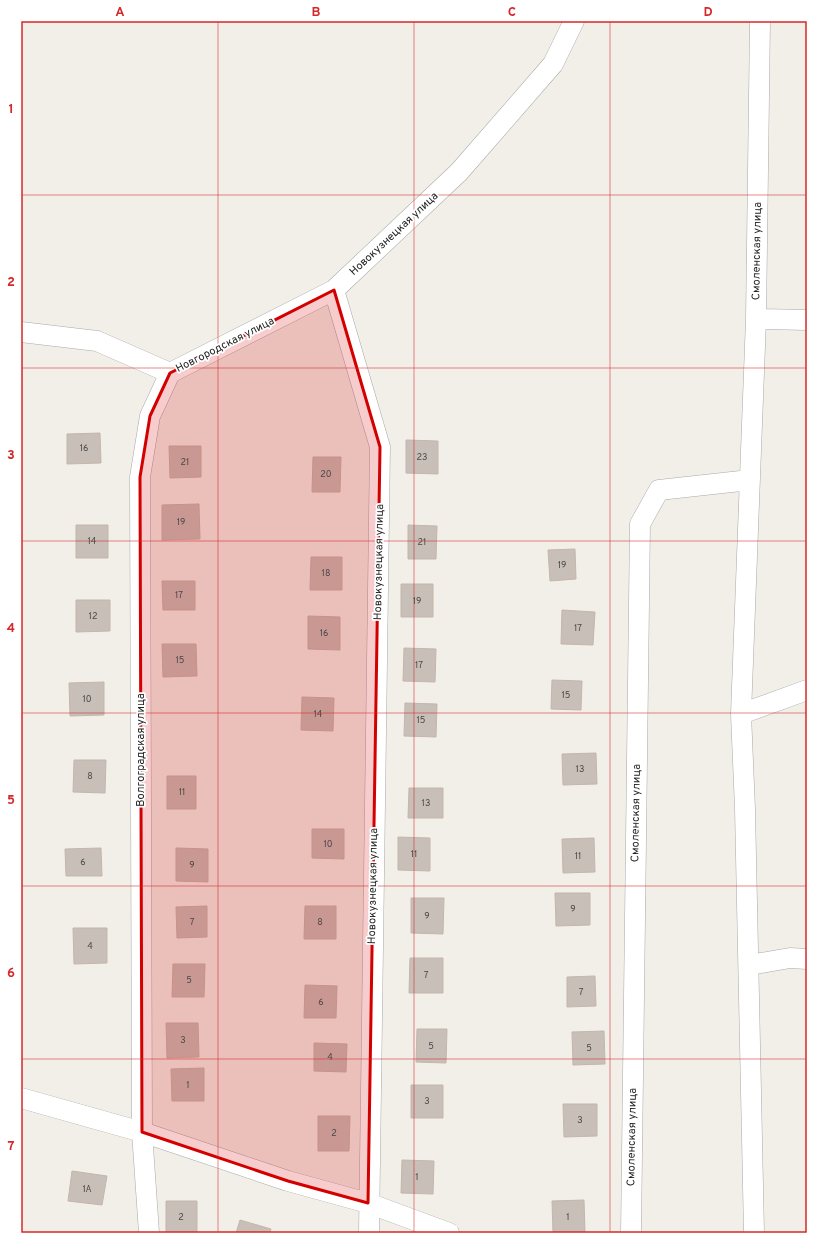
<svg xmlns="http://www.w3.org/2000/svg" width="828" height="1254" font-family="Overpass,sans-serif">
  <rect width="100%" height="100%" fill="#f2efe9"/>
  <path fill="#c7bfb8" stroke="#c4b6ab" d="M100,433l1,30 -34,1v-30z
    M406,440l32,1v33l-32,-1z
    M169,446h32v31l-31,1z
    M313,457h28l-1,35h-28z
    M199,504l1,35 -38,1v-35z
    M76,525h32v33h-32z
    M408,525l29,1 -1,33h-28z
    M575,549l1,30 -26,2 -2,-31z
    M311,557h31v33h-32z
    M162,581h33v29h-32z
    M401,584h32v33h-32z
    M76,600h34v31l-34,1z
    M562,610l33,2 -2,33 -32,-1z
    M308,616l32,1v33l-32,-1z
    M162,644h34l1,32 -34,1z
    M404,648l32,1 -1,33 -32,-1z
    M552,680l30,1 -1,29 -30,-1z
    M104,682v33l-34,1 -1,-33z
    M302,697l32,1 -1,33 -32,-1z
    M405,703l32,1 -1,33 -32,-1z
    M596,753l1,31 -34,1 -1,-31z
    M74,760h32l-1,33 -32,-1z
    M167,776h29v33h-29z
    M409,788h34v30h-35z
    M312,829h32v30l-32,-1z
    M398,837l32,1v33l-32,-1z
    M594,838l1,34 -32,1 -1,-34z
    M101,848l1,28h-36l-1,-27z
    M176,848l32,1v33l-32,-1z
    M555,893h35v32l-34,1z
    M411,898h33l-1,36 -32,-1z
    M207,906v31l-30,1 -1,-31z
    M305,906h31v33h-32z
    M73,928h34v35l-33,1z
    M410,958h33v35h-34z
    M173,964h32l-1,33h-32z
    M595,976l1,30 -29,1v-30z
    M305,985l32,1 -1,32h-32z
    M166,1023h32l1,34 -32,1z
    M417,1029h30l-1,34 -30,-1z
    M604,1031l1,33 -32,1 -1,-33z
    M314,1043l33,1 -1,28 -32,-1z
    M204,1068v33h-32l-1,-32z
    M411,1085h32v33h-32z
    M563,1104h34v32l-33,1z
    M318,1116h32l-1,35h-31z
    M402,1160l32,1 -1,33 -32,-1z
    M72,1171l35,5 -5,29 -34,-4z
    M584,1200l1,33h-32l-1,-32z
    M166,1201h31v32h-31z
    M240,1220l31,9 -1,4h-34z"/>
  <g fill="none" stroke-linecap="round" stroke-linejoin="round">
    <g stroke="#a9a9a9" stroke-width="21">
      <path id="street" d="M334,290l46,157 -11,786
        M756,319l51,1
        M21,332l76,9 73,32 164,-83 125,-118 94,-108 21,-43
        M741,714l66,-24
        M749,965l41,-7 17,1
        M21,1098l121,34 146,49 80,22 81,30
        M149,1233l-7,-101 -2,-655 10,-61 20,-43
        M631,1233l9,-709 19,-34 91,-10
        M754,1233l-9,-424 -4,-95 15,-395 4,-298"/>
    </g>
    <use href="#street" stroke="#fff" stroke-width="20"/>
  </g>
  <path fill="#d40000" fill-opacity="0.2" stroke="#d40000" stroke-width="3" stroke-linejoin="round" d="M334,290l46,157 -12,756 -80,-22 -146,-49 -2,-655 10,-61 20,-43z"/>
  <path fill="none" stroke="#d62828" stroke-width="1" stroke-opacity="0.55" d="M218,21v1212M414,21v1212M610,21v1212M21,195h786M21,368h786M21,541h786M21,713h786M21,886h786M21,1059h786"/>
  <g text-anchor="middle" dominant-baseline="central" stroke-width="3.5" stroke-linejoin="round" paint-order="stroke">
    <g font-size="9" fill="#4b4948">
      <text x="84" y="448">16</text>
      <text x="422" y="457">23</text>
      <text x="185" y="462">21</text>
      <text x="326" y="474">20</text>
      <text x="181" y="522">19</text>
      <text x="92" y="541">14</text>
      <text x="422" y="542">21</text>
      <text x="562" y="565">19</text>
      <text x="326" y="573">18</text>
      <text x="179" y="595">17</text>
      <text x="417" y="601">19</text>
      <text x="93" y="616">12</text>
      <text x="578" y="628">17</text>
      <text x="324" y="633">16</text>
      <text x="180" y="660">15</text>
      <text x="419" y="665">17</text>
      <text x="566" y="695">15</text>
      <text x="87" y="699">10</text>
      <text x="318" y="714">14</text>
      <text x="421" y="720">15</text>
      <text x="580" y="769">13</text>
      <text x="90" y="776">8</text>
      <text x="182" y="792">11</text>
      <text x="426" y="803">13</text>
      <text x="328" y="844">10</text>
      <text x="414" y="854">11</text>
      <text x="578" y="856">11</text>
      <text x="83" y="862">6</text>
      <text x="192" y="865">9</text>
      <text x="573" y="909">9</text>
      <text x="427" y="916">9</text>
      <text x="192" y="922">7</text>
      <text x="320" y="922">8</text>
      <text x="90" y="946">4</text>
      <text x="426" y="975">7</text>
      <text x="189" y="980">5</text>
      <text x="581" y="992">7</text>
      <text x="321" y="1002">6</text>
      <text x="183" y="1040">3</text>
      <text x="431" y="1046">5</text>
      <text x="589" y="1048">5</text>
      <text x="330" y="1057">4</text>
      <text x="188" y="1085">1</text>
      <text x="427" y="1101">3</text>
      <text x="580" y="1120">3</text>
      <text x="334" y="1133">2</text>
      <text x="417" y="1177">1</text>
      <text x="87" y="1189">1А</text>
      <text x="181" y="1217">2</text>
      <text x="568" y="1217">1</text>
    </g>
    <g font-size="11" fill="#222" stroke="#fff">
      <text transform="translate(394 234) rotate(-43)">Новокузнецкая улица</text>
      <text transform="translate(757 251) rotate(-89)">Смоленская улица</text>
      <text transform="translate(225 345) rotate(-27)">Новгородская улица</text>
      <text transform="translate(379 562) rotate(-89)">Новокузнецкая улица</text>
      <text transform="translate(141 750) rotate(-90)">Волгоградская улица</text>
      <text transform="translate(636 813) rotate(-89)">Смоленская улица</text>
      <text transform="translate(373 886) rotate(-89)">Новокузнецкая улица</text>
      <text transform="translate(632 1137) rotate(-89)">Смоленская улица</text>
    </g>
  </g>
  <rect width="828" height="1254" fill="none" stroke="#ffffff" stroke-width="44"/>
  <rect x="22" y="22" width="784" height="1210" fill="none" stroke="#d62828" stroke-width="1.5"/>
  <g font-size="13" text-anchor="middle" font-weight="bold" fill="#d62828">
    <text x="120" y="16">A</text>
    <text x="316" y="16">B</text>
    <text x="512" y="16">C</text>
    <text x="708" y="16">D</text>
    <text x="11" y="113">1</text>
    <text x="11" y="286">2</text>
    <text x="11" y="459">3</text>
    <text x="11" y="632">4</text>
    <text x="11" y="804">5</text>
    <text x="11" y="977">6</text>
    <text x="11" y="1150">7</text>
  </g>
</svg>
